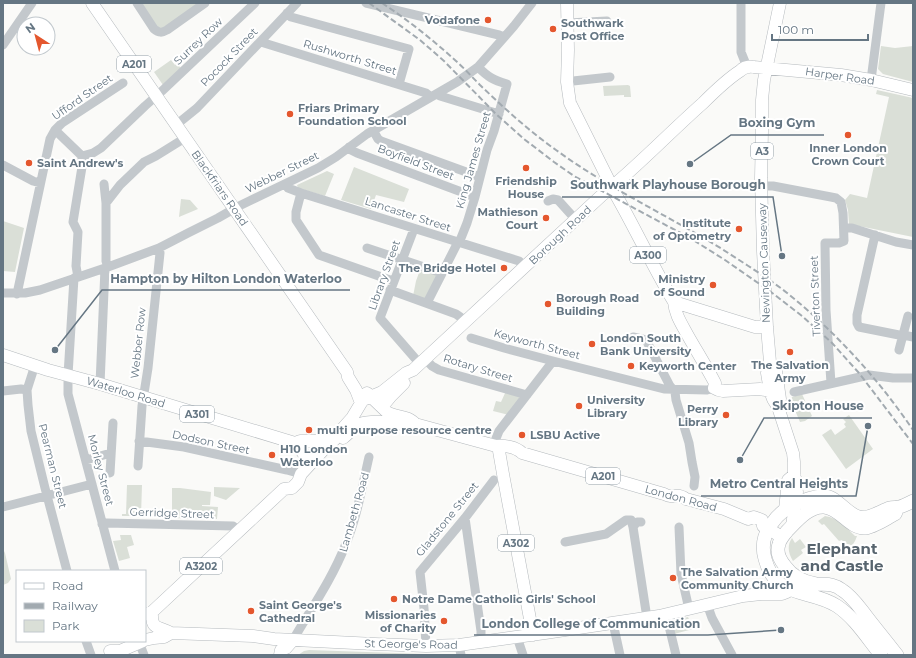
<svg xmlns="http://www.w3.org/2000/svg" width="916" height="658" font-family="Montserrat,sans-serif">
  <rect width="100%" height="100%" fill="#fafaf8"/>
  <path fill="#dadfd7" d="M140,3h60l-40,27z
    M881,46l14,2 18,-2v36l-30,-8 -5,-5z
    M171,60l4,5 2,-1 4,4 -18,17 -9,-13z
    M628,85l2,1 1,11h-7v-2l-20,1 -1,-10z
    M877,90l36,8v139l-64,-13 -1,-14 -3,-10 5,-6 17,4 22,-101 -13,-3z
    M354,167l55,22 -5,13 -28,-7 -5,14 -30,-9z
    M327,171l7,3 -9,22 -27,-8 -1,-3z
    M181,199l9,1 8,9 -19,8z
    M3,221l21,7 -9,44 -12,-1z
    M420,270l19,6 -13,24 -13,-4 3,-15z
    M506,391l16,5 -13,19 -16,-4 3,-10 5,1z
    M802,394l10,22 -7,5 -5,1 -9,-21 1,-4z
    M849,415l24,34 -27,20 -24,-34 9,-6 4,6 11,-8 -2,-3 2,-2 -3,-3z
    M127,485h15l-1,31h-19v-2h4z
    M214,487l26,1 -14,12 -12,-4z
    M172,488h8l31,4 -1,13h-8v1l16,1 -1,12 -45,-1z
    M825,516c13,2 21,11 30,20h2c-2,6 -4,9 -9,13l-6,-9 -3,1 -15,-17 -2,1 -4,-4z
    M120,535h11l3,10 -7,2 3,11 -11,3 -6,-20 8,-1z
    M792,538l3,5 5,-4 6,8 -5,3 2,3 -10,8c-5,-8 -6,-16 -1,-23z
    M3,549l2,4 6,26 -3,4 -5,2z
    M688,617l5,12 -19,5 -2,-11 3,-3z
    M309,650l144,5h-155l6,-4z"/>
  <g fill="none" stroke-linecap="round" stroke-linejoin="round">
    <g stroke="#b5babe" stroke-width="13">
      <path id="major" d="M92,3l255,369 1,5 8,13 5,13
        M567,3l1,47 -1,32 3,21 46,92c20,35 37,72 58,107 1,12 7,21 13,32 9,16 19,32 28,49l-1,5 4,2 5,1 37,-2 10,2
        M780,3l-16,77 -2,20v31l-1,47 2,73 4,76 3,35 -3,11 3,18 3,8 5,8 15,46 1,9v13l2,6v7l1,4 -5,34
        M674,302l81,25h12
        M3,355l45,15 52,14 195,59c8,9 11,12 12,24
        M770,362l6,9 4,28 -1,5
        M367,393l21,20c9,4 21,3 27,11l81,22c8,-1 20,1 26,7l142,41c2,1 4,2 6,2 7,1 8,-3 16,3l38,10 24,10 6,-2 8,3 1,6 19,11
        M382,407l9,-11 13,-13
        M343,438c5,-4 11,-11 17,-14 10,-4 34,-2 45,1
        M295,443l5,-2h14l22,-5
        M499,451l4,23 30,161
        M785,510l3,-30 6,-5
        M152,612c-1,18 6,14 19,21l82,3 21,3 101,5 51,2 33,-1 86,-12 114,-17 84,-20 18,-2h21l5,-2 6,-5 1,-3 -2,-9
        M145,614l7,-2 132,-123 8,-1 6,-6 3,-8 25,-27 8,-7 2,-4 16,-18 9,-15 2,-3 19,-8 24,-19 7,-3 188,-174c36,-29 67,-62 102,-93 11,-11 23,-23 37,-32 4,-4 9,-5 14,-4l87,8 30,5 42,10
        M145,640l9,-2 10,-1 7,-4
        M110,651h10l23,-10
        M280,655l1,-5 5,-2 7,-8"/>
    </g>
    <g stroke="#b4b9bd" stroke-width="14">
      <path id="highway" d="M896,512l-1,2c-8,4 -22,14 -31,14 -15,0 -24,-20 -40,-21 -15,-1 -27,14 -37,24 -3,4 -7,8 -8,13 -3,8 1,16 6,22 7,10 19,16 31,18 10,1 17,-1 26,6 10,6 17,17 25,27 10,13 20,25 30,38
        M881,655c-14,-17 -26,-37 -44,-49 -28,-18 -61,-6 -72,-47 -4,-14 -1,-26 8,-37 9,-14 33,-25 50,-26 13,-1 23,18 36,21 9,3 22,-6 31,-9 3,-1 6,0 9,-1 5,-1 10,-4 14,-6"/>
    </g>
    <path stroke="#c3c8cc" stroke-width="9" d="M137,3l17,26c5,4 8,4 13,1l38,-27
      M366,3l133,32 5,2
      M741,3v49l6,15
      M287,13l4,4 118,32 -10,35
      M568,23l39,-2
      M261,41l3,2 162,50 5,4
      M3,45l29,-42
      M871,80l10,-77
      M567,82l6,-1 37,-4
      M437,94l3,2 59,18
      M176,125l21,-17 100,-105
      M55,130l27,26
      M373,130l5,9 3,2 99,36
      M349,147l2,3 6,3 118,44
      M82,156l11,-3 8,-5 44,-42 17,-15 93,-88
      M3,165l30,16 7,2
      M104,184l2,19
      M285,184l3,4 13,5 218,68 6,5
      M762,186h11l58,11 5,1 5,4 2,11 1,28 -5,2h-14l1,67 5,73
      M301,193l-5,19v8l23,35 74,26
      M548,201l5,-2 5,1 18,20
      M844,228h8l44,14 17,3
      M414,229l-34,89 40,46
      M875,235l-18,80v8l2,4 40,8h4l10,2
      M459,243l8,-20 8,-26 12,-47 7,-19 13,-47c-14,-4 -19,-7 -29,-17
      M367,248l75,25
      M108,267l-2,-6v-58l14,-18 24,-23 12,-6 29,-18
      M78,277l-2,-11 2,-34 -5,-10 9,-55v-11
      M74,278l-6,97v19l47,177
      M390,290l66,24 10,7
      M3,293h22l15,-3 68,-23 51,-19 29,-15 30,-15 21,-12 79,-38 18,-11 31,-23 90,-52 21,-15 36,-41 18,-23
      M17,294l33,-155 5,-9 7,-7 61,-40
      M427,303l31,-61
      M633,337l13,3 24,46 5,6 1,8 13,43 3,19 3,15 -1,9
      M471,338l33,10 49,13 111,28 43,1 7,-2
      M899,350l9,-34
      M425,359l7,7 7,4 88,25
      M35,365l-8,25 1,15 3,26 14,57 22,83
      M100,384l5,-116
      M3,391l18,-2 6,1
      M794,392l75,-17 24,3h20
      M139,441l45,6 103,23 14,4
      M493,446l6,-15 54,-70
      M86,460l25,-7
      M138,466l4,-60 6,-38 12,-115 -1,-5
      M110,473l3,-50
      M3,507l89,-23
      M465,518l16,113v11
      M102,524l5,-1 126,3 6,5
      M633,527l4,-5h4
      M679,527l2,47 8,35
      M565,542l41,-8 20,-14h5l2,7 14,91
      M707,604l5,14 20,37
      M666,614l10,41
      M613,623l7,32
      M517,637l6,18
      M293,640c18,-31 39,-61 52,-94 12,-28 17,-59 24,-89
      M86,641l5,14
      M139,642l5,13
      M459,645l2,10
      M426,646l-2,-38 -4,-36 45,-54 29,-38"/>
    <use href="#major" stroke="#fff" stroke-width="12"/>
    <use href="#highway" stroke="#fff" stroke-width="13"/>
    <path stroke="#a2aab0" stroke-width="2" stroke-dasharray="6 3" stroke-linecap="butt" d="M369,3l51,37 24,21 52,53 28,25 30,23 20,14 116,62 35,22 46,32 31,24 30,27 27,30 54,71
      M382,3c26,17 51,37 74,58 8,7 16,16 24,24 24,23 49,46 76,65 52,38 111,65 166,99 20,13 41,26 60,40 51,40 95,88 131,141"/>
  </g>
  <g fill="#e4572e" stroke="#fff" stroke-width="1.5">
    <circle cx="488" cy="20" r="4"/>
    <circle cx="553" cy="29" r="4"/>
    <circle cx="290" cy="114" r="4"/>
    <circle cx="848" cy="135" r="4"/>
    <circle cx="29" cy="163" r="4"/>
    <circle cx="526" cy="168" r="4"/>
    <circle cx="546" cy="218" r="4"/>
    <circle cx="739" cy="229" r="4"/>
    <circle cx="504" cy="268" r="4"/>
    <circle cx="713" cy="285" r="4"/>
    <circle cx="548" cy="304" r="4"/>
    <circle cx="592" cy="344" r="4"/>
    <circle cx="790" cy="352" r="4"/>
    <circle cx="631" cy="366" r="4"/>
    <circle cx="579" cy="406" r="4"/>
    <circle cx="726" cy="415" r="4"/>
    <circle cx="309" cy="430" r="4"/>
    <circle cx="522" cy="435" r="4"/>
    <circle cx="272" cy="455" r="4"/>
    <circle cx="673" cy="578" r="4"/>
    <circle cx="394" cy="599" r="4"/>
    <circle cx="251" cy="611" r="4"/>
    <circle cx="444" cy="621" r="4"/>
  </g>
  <g text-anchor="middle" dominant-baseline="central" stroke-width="4" stroke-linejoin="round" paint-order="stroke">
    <g fill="#fff" stroke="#939fa8" stroke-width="1">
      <rect x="117" y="56" width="34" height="16" rx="3"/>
      <rect x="751" y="143" width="22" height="16" rx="3"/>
      <rect x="630" y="247" width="36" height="16" rx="3"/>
      <rect x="180" y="406" width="34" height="16" rx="3"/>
      <rect x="586" y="468" width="34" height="16" rx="3"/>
      <rect x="498" y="535" width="36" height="16" rx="3"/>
      <rect x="180" y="558" width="42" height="16" rx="3"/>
    </g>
    <g font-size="10" font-weight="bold" fill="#657683">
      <text x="134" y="64">A201</text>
      <text x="762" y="151">A3</text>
      <text x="648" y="255">A300</text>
      <text x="197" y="414">A301</text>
      <text x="603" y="476">A201</text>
      <text x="516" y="543">A302</text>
      <text x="201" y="566">A3202</text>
    </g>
    <g font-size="11" font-weight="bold" fill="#657683" stroke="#fff" text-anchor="start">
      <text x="480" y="20" text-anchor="end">Vodafone</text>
      <text x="561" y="23">Southwark<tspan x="561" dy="13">Post Office</tspan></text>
      <text x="298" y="108">Friars Primary<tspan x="298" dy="13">Foundation School</tspan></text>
      <text x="848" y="148" text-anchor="middle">Inner London<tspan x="848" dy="13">Crown Court</tspan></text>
      <text x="37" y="163">Saint Andrew's</text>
      <text x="526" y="181" text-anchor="middle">Friendship<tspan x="526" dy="13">House</tspan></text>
      <text x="538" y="212" text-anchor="end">Mathieson<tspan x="538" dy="13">Court</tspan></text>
      <text x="731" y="223" text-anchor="end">Institute<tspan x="731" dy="13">of Optometry</tspan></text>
      <text x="496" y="268" text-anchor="end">The Bridge Hotel</text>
      <text x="705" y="279" text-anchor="end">Ministry<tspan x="705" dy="13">of Sound</tspan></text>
      <text x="556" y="298">Borough Road<tspan x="556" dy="13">Building</tspan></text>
      <text x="600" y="338">London South<tspan x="600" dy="13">Bank University</tspan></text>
      <text x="790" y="365" text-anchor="middle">The Salvation<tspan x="790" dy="13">Army</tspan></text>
      <text x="639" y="366">Keyworth Center</text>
      <text x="587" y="400">University<tspan x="587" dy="13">Library</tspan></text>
      <text x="718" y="409" text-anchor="end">Perry<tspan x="718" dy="13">Library</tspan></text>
      <text x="317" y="430">multi purpose resource centre</text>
      <text x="530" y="435">LSBU Active</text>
      <text x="280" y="449">H10 London<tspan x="280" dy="13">Waterloo</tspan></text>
      <text x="681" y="572">The Salvation Army<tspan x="681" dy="13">Community Church</tspan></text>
      <text x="402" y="599">Notre Dame Catholic Girls' School</text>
      <text x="259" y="605">Saint George's<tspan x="259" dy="13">Cathedral</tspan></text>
      <text x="436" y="615" text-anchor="end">Missionaries<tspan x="436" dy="13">of Charity</tspan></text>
    </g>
    <g font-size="11" fill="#657683" stroke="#fff">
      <text transform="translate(198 41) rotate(-44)">Surrey Row</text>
      <text transform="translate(229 57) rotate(-46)">Pocock Street</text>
      <text transform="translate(350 57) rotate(17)">Rushworth Street</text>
      <text transform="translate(840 76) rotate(8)">Harper Road</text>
      <text transform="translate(82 97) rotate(-35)">Ufford Street</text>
      <text transform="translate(473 160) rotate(-74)">King James Street</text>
      <text transform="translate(416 162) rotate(21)">Boyfield Street</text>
      <text transform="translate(282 172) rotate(-26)">Webber Street</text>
      <text transform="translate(220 188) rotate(55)">Blackfriars Road</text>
      <text transform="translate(408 214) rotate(18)">Lancaster Street</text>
      <text transform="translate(560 235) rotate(-43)">Borough Road</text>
      <text transform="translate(764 263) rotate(-92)">Newington Causeway</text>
      <text transform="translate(384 275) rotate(-70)">Library Street</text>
      <text transform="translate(815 296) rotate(-92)">Tiverton Street</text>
      <text transform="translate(138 343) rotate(-84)">Webber Row</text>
      <text transform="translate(537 344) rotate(15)">Keyworth Street</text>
      <text transform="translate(478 368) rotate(17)">Rotary Street</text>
      <text transform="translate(126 392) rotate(17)">Waterloo Road</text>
      <text transform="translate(211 442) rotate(12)">Dodson Street</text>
      <text transform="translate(53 466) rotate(76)">Pearman Street</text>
      <text transform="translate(101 470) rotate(75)">Morley Street</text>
      <text transform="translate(681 498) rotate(15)">London Road</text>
      <text transform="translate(354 512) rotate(-74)">Lambeth Road</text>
      <text transform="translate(172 513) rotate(2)">Gerridge Street</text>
      <text transform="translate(447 519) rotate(-51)">Gladstone Street</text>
      <text transform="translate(411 644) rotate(1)">St George's Road</text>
    </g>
    <g font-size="15" font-weight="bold" fill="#57646e" stroke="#fff">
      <text x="842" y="548">Elephant<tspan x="842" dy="17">and Castle</tspan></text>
    </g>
  </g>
  <path fill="none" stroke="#657683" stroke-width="1.5" d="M690 164L731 135H824M782 256L773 197H562M55 350L102 290H350M740 460L764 418H872M868 426L856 496H701M781 630L708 635H474"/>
  <g fill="#657683" stroke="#fff" stroke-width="1.5">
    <circle cx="690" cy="164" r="4"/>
    <circle cx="782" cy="256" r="4"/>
    <circle cx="55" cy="350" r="4"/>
    <circle cx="740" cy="460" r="4"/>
    <circle cx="868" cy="426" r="4"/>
    <circle cx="781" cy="630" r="4"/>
  </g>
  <g font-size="12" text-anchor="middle" font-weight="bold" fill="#657683" stroke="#fff" stroke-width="4" stroke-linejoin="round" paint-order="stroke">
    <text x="777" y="127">Boxing Gym</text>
    <text x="668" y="189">Southwark Playhouse Borough</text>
    <text x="226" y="283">Hampton by Hilton London Waterloo</text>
    <text x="818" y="410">Skipton House</text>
    <text x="779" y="488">Metro Central Heights</text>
    <text x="591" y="628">London College of Communication</text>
  </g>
  <rect width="916" height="658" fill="none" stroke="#657683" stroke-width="8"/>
  <rect x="16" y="570" width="130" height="72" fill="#ffffff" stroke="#c1c8cd"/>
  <rect x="24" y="583" width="20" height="6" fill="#ffffff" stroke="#c1c8cd"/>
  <text x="52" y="590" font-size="12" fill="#657683">Road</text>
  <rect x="24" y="603" width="20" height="6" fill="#a2aab0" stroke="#c1c8cd"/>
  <text x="52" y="610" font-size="12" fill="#657683">Railway</text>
  <rect x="24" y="620" width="20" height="12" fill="#dadfd7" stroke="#c1c8cd"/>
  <text x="52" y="630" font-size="12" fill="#657683">Park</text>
  <g transform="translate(36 36) rotate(324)"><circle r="19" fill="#ffffff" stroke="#c1c8cd"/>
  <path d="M0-3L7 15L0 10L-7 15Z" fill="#e4572e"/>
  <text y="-6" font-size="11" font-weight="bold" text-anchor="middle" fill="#657683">N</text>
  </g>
  <path d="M772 34v6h96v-6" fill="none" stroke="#657683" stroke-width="2"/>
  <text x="778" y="34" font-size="12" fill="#657683" stroke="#ffffff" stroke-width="3" paint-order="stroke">100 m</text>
</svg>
